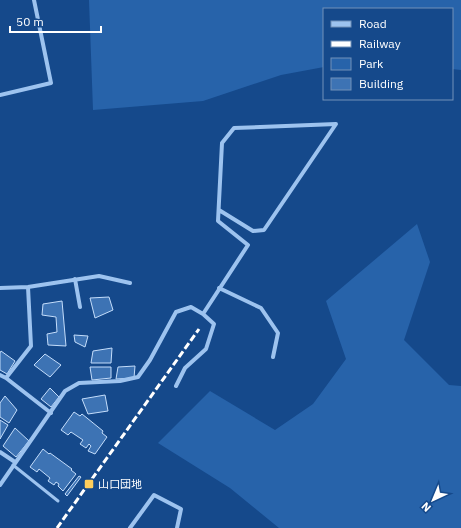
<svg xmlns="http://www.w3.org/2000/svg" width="461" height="528" font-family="'IBM Plex Sans','Noto Sans JP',sans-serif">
  <rect width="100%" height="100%" fill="#15498b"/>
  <path fill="#2763aa" d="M89,0h372v70l-9,-1v-60h-128v58l-43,8 -78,26 -110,9z
    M417,224l13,38 -26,78 45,45 12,1v142h-182l-49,-40 -72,-45 52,-52 65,39 38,-26 33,-45 -20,-58z"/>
  <path fill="#3d73b4" stroke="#c4ddfb" d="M109,297l4,13 -18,8 -5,-20z
    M62,301l4,45 -18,-1 -1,-11 10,-2 -1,-15 -14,-2 1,-11z
    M74,335l14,1 -3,11 -10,-5z
    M112,348l-1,15h-20l2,-12z
    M1,351l14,10 -8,13 -7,-4v-17z
    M45,354l16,11 -11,12 -16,-12z
    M135,366l-1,12 -18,1 2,-12z
    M90,367h21v11l-19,2z
    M50,388l9,9 -8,10 -10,-8z
    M105,395l3,16 -20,3 -6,-15z
    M5,396l12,14 -8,13 -9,-6v-14z
    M74,412l6,4 2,-2 21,17 -1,2 5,4 -12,17 -7,-3 3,-5 -2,-2 -3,4 -6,-4 3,-4 -12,-8 -3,3 -7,-5z
    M0,420l8,5 -8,14z
    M15,428l14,13 -13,16 -13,-11z
    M43,449l6,5 1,-1 22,16 -1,1 5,4 -13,17 -5,-5 1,-2 -3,-2 -2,3 -6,-4 2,-3 -11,-9 -2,3 -7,-5z
    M79,476l2,1 -14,19 -2,-2z"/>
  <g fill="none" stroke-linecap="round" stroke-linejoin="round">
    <path stroke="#9dc3ef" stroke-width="3" d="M13,465l45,36"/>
    <path stroke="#9dc3ef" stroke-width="4" d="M0,95l51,-12 -17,-83
      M75,279l5,28
      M0,288l28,-1 71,-11 31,7
      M219,288l42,20 17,25 -5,24
      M203,314l45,-69 -30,-24 4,-78 12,-15 102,-4 -72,106 -11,1 -34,-21
      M0,375l6,3 45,35
      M6,378l25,-32 -3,-59
      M0,452l15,10
      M0,485l65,-94 14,-8 41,-2 18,-4 12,-17 26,-48 15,-5 12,7 11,10 -8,25 -21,19 -9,18
      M130,528l24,-33 27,14 -4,19"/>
    <path stroke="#fff" stroke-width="3" stroke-dasharray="7 3" stroke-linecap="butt" d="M57,528l142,-199"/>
  </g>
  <rect fill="#ffce5c" stroke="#15498b" stroke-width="1.5" x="84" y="479" width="10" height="10" rx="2"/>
  <g text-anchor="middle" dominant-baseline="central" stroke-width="3.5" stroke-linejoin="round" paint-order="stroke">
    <g font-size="11" fill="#fff" stroke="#15498b" text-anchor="start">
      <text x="98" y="484">山口団地</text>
    </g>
  </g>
  <rect x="323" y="8" width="130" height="92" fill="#15498b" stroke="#7392b9"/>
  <rect x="331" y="21" width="20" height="6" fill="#9dc3ef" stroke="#7392b9"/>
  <text x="359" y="28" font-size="12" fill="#ffffff">Road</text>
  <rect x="331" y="41" width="20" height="6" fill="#ffffff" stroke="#7392b9"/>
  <text x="359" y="48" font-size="12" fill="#ffffff">Railway</text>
  <rect x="331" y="58" width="20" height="12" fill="#2763aa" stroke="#7392b9"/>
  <text x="359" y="68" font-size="12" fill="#ffffff">Park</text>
  <rect x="331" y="78" width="20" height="12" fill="#3d73b4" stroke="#7392b9"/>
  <text x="359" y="88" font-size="12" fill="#ffffff">Building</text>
  <g transform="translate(433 500) rotate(224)" stroke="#15498b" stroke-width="3" paint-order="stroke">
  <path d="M0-3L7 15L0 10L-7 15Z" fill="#ffffff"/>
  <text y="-6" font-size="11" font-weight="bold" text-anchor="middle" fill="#ffffff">N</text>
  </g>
  <path d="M10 26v6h91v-6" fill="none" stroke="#ffffff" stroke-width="2"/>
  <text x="16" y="26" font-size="12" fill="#ffffff" stroke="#15498b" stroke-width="3" paint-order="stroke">50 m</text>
</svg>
